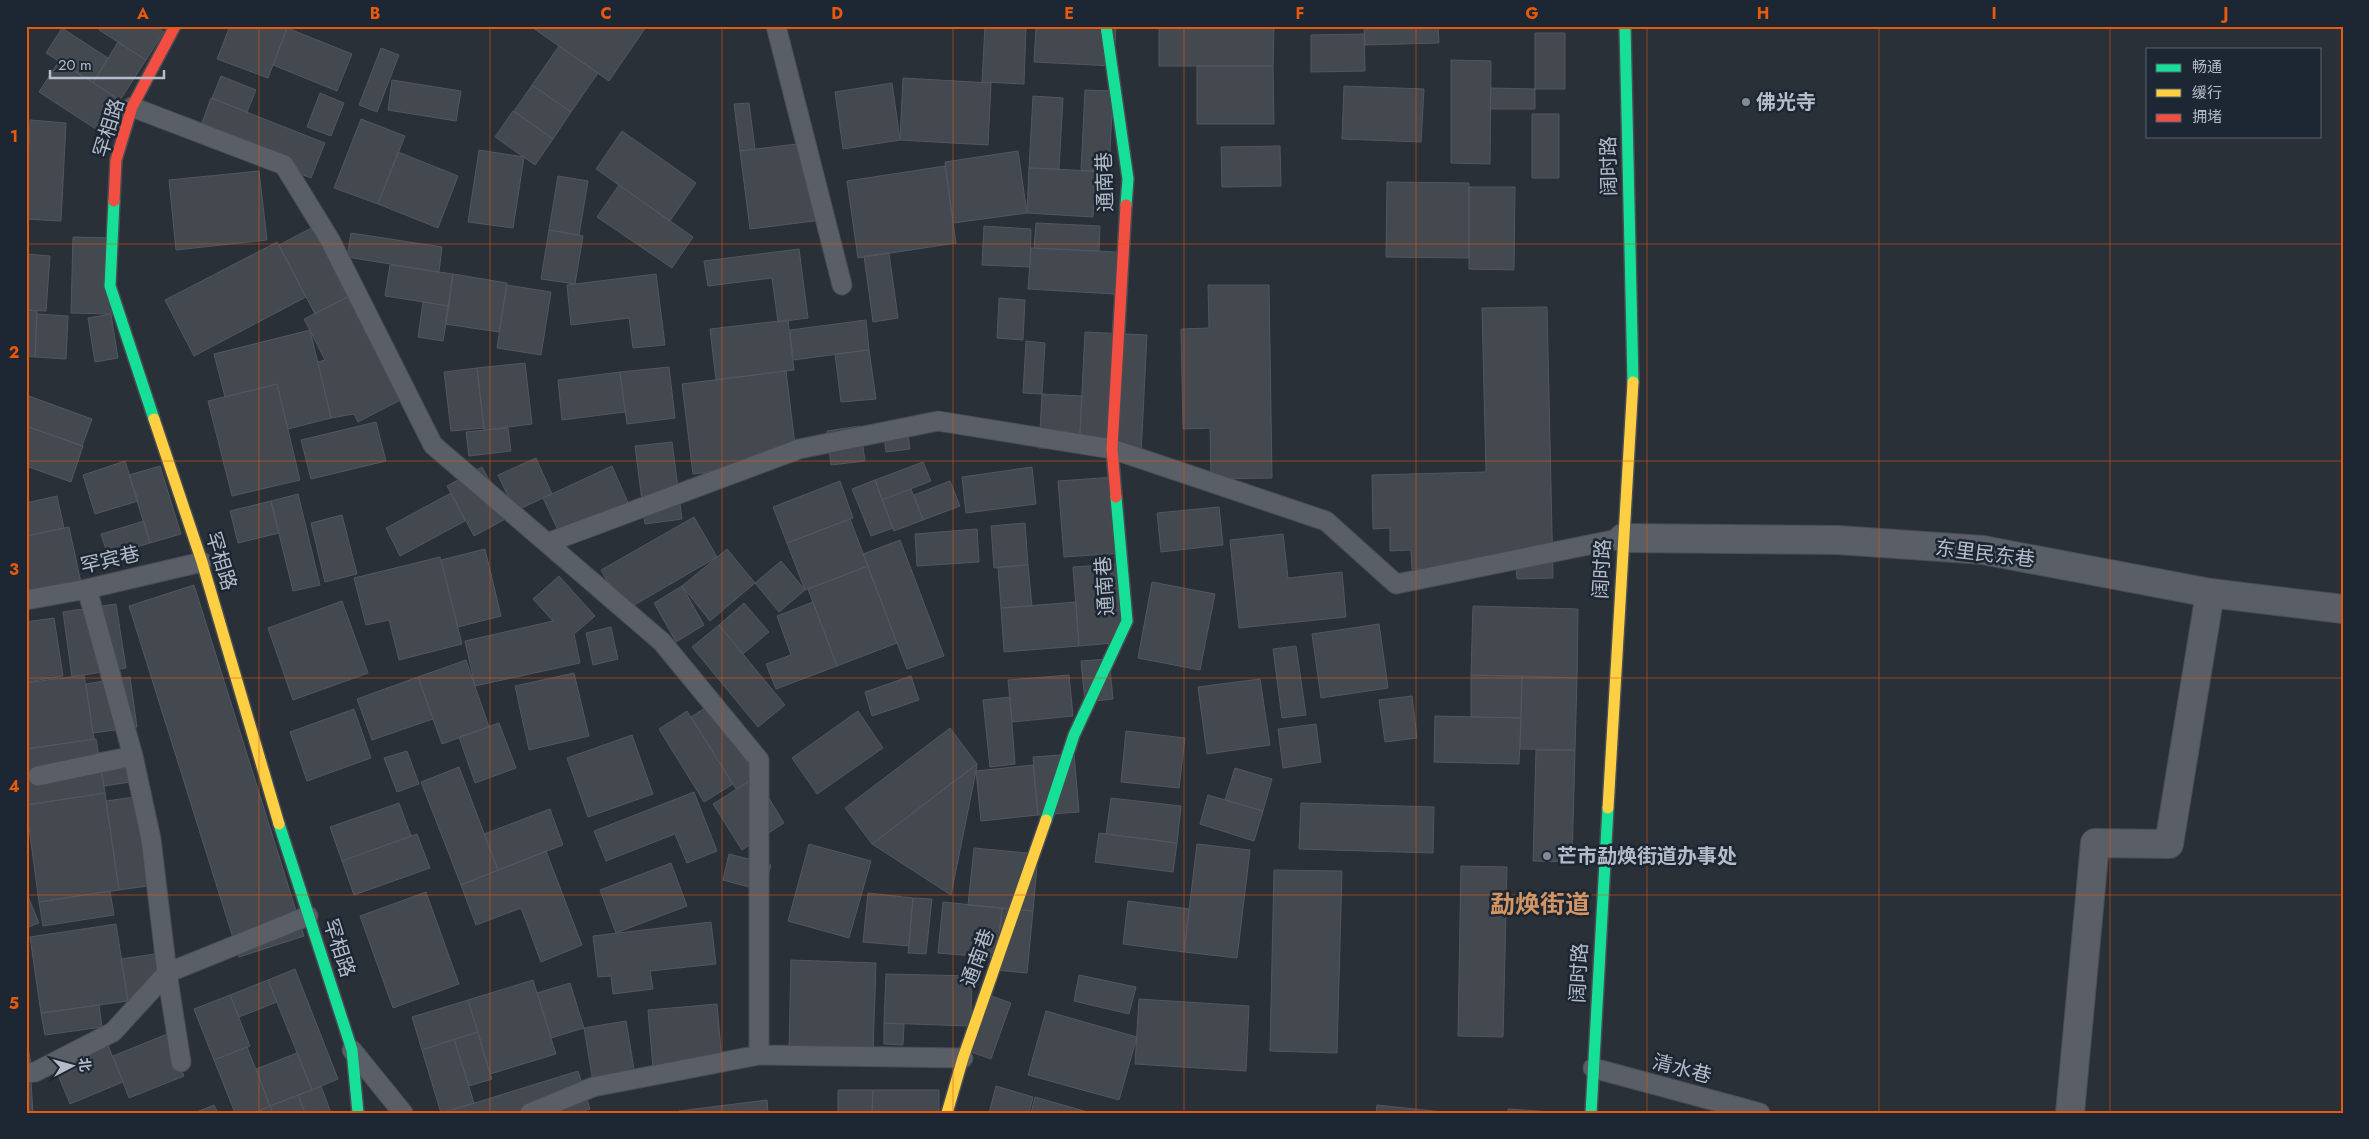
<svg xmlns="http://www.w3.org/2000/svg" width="2369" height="1139" font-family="Jost,'Noto Sans SC',sans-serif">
  <rect width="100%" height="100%" fill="#2a3038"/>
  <path fill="#444950" stroke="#52575f" d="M101,26h54l9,6 -18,28 -47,-30z
    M230,26h58l-20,52 -51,-19z
    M534,26h110l2,1 -37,54 -76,-53z
    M985,26h41l-2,58 -42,-2z
    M1036,26h80l-2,40 -80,-4z
    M1159,26h115l-1,40h-114z
    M1364,26h74l1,17 -74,2z
    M62,28l46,30 -15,25 -47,-30z
    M287,28l65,26 -15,37 -64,-26z
    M1535,33h30v56h-30z
    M1364,34l1,37 -54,1v-37z
    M118,42l28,18 -26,40 -27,-17z
    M559,46l39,27 -27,39 -39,-27z
    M381,48l18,7 -22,57 -18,-7z
    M1451,60l40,1 -1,103 -39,-1z
    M59,61l69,44 -20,32 -69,-45z
    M1197,66h76l1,58h-77z
    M221,76l35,14 -9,22 -35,-14z
    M903,78l88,5 -3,62 -88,-5z
    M392,80l69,11 -5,30 -68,-11z
    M892,83l8,57 -57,9 -8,-57z
    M532,85l39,27 -18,27 -39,-28z
    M1344,86l80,3 -3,53 -79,-3z
    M1491,88l44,1v20h-45z
    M1085,90l28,1 -4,81 -28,-1z
    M320,93l24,10 -13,33 -24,-9z
    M1033,96l30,2 -4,71 -30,-1z
    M211,98l114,45 -14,35 -113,-44z
    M749,103l6,46 -15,2 -6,-47z
    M513,111l40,28 -18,26 -40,-28z
    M1532,114h27v64h-27z
    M361,119l44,17 -27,68 -44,-16z
    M30,120l36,3 -5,98 -35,-2z
    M622,131l74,52 -26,38 -74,-52z
    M813,142l9,78 -72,9 -10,-78z
    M1280,146l1,40 -59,1 -1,-40z
    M479,150l45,7 -11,71 -45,-6z
    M1018,151l9,62 -74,10 -8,-61z
    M398,152l60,24 -20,52 -60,-24z
    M945,166l11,77 -98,15 -11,-77z
    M1029,168l66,3 -2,46 -66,-4z
    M259,171l8,69 -91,10 -7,-70z
    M558,176l30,5 -9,54 -30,-5z
    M1387,182l82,1v75l-83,-1z
    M619,185l74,52 -21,31 -75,-51z
    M1469,187h46l-1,83 -45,-1z
    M1036,223l64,3 -1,25 -65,-3z
    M319,224l36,69 -40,21 -36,-69z
    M984,226l47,3 -1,38 -48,-2z
    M549,230l34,6 -8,48 -34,-5z
    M351,233l91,14 -3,25 -92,-15z
    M73,237l40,1 -2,76 -40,-1z
    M277,242l29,55 -112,59 -29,-56z
    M1031,248l86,4 -2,42 -87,-5z
    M799,249l9,69 -30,4 -6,-44 -64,8 -4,-25z
    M889,253l9,65 -25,4 -9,-66z
    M26,254l24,2 -4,55 -20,-1z
    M390,265l63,9 -4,32 -64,-10z
    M453,274l54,9 -8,49 -54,-8z
    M656,274l9,71 -32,3 -4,-30 -58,7 -4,-40z
    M507,285l44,7 -10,63 -44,-7z
    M1208,285h61l3,193 -61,1 -1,-51 -27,1 -2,-100 28,-1z
    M355,293l53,103 -50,26 -4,-8 -23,4 -13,-56 7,-2 -21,-41z
    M999,298l26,2 -2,40 -26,-2z
    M423,302l26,4 -6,35 -25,-4z
    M1547,307l6,271 -36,1 -1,-13 -104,3 -1,-19 -21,1v-23l-17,1 -1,-54 114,-3 -4,-164z
    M26,310l11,1 -2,46 -9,-1z
    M37,314l31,2 -2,43 -31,-2z
    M111,314l7,44 -23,4 -7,-44z
    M788,320l6,50 -78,10 -6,-51z
    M866,320l3,30 -76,10 -3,-30z
    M310,330l21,88 -43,11 -11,-45 -52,13 -11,-43z
    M1085,332l62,3 -6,119 -62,-4z
    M1026,341l19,2 -3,51 -19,-1z
    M869,350l7,49 -35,3 -6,-48z
    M525,363l7,61 -48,6 -7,-62z
    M669,367l6,51 -48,6 -7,-52z
    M477,368l7,60 -33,3 -7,-59z
    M786,371l11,90 -104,13 -11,-90z
    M620,372l5,40 -63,8 -4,-40z
    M277,384l23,96 -68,16 -24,-95z
    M1042,394l40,2 -3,54 -40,-2z
    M26,395l66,24 -10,27 -56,-20z
    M376,422l10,39 -75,18 -10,-39z
    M26,426l57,20 -12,36 -45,-16z
    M860,426l5,35 -34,4 -4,-34z
    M907,427l3,22 -24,3 -3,-23z
    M508,428l3,23 -42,5 -3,-24z
    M672,442l10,77 -37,5 -10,-78z
    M536,458l16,36 -37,17 -17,-36z
    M125,461l13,40 -43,13 -12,-39z
    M923,462l8,19 -49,19 -7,-20z
    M160,466l21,68 -31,9 -21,-68z
    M612,466l18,41 -68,32 -19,-41z
    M482,467l27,50 -35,19 -27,-50z
    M1032,467l4,37 -70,9 -4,-36z
    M1116,477l6,76 -58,4 -6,-76z
    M875,480l18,48 -22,8 -19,-47z
    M840,481l13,37 -66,25 -14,-36z
    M950,481l10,25 -37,14 -9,-25z
    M911,489l12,31 -29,11 -12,-31z
    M451,493l14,28 -65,35 -14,-28z
    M298,494l22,91 -27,6 -22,-90z
    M57,496l7,32 -38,8v-33z
    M271,501l8,32 -41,10 -8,-32z
    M1219,507l4,38 -62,7 -4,-39z
    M342,515l15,59 -32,8 -14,-59z
    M694,517l23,40 -93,54 -23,-41z
    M850,519l18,47 -63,24 -18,-47z
    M144,521l6,22 -42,13 -7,-22z
    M1025,523l3,42 -34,3 -3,-42z
    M69,527l12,56 -55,12v-59z
    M977,529l2,33 -62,4 -2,-32z
    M1283,534l5,44 54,-6 4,45 -107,11 -9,-88z
    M900,540l44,116 -37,13 -44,-115z
    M485,549l16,67 -43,11 -17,-67z
    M727,549l28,34 -45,38 -28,-35z
    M440,557l22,87 -63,16 -10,-40 -23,5 -12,-47z
    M781,561l24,29 -26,22 -24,-29z
    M1118,564l7,78 -46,4 -6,-79z
    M1028,565l4,41 -31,2 -3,-41z
    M868,566l29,77 -60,23 -29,-77z
    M559,576l36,40 -21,18 6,29 -105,23 -10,-45 88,-20 -20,-22z
    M1152,582l63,12 -15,76 -62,-12z
    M194,585l110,351 -65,21 -110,-351z
    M682,586l22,39 -28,17 -22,-39z
    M342,601l26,72 -75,27 -25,-72z
    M813,602l24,64 -61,23 -10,-25 25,-9 -14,-39z
    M1076,602l3,44 -75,6 -3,-44z
    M744,603l25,29 -26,22 -24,-29z
    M116,604l10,64 -54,9 -9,-65z
    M1473,606l105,3 -1,69 -106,-3z
    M54,618l9,58 -35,6 -2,-60z
    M1379,624l9,64 -67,10 -9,-64z
    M719,625l66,80 -27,22 -66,-80z
    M611,627l7,32 -25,6 -7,-32z
    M1296,646l10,69 -24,3 -9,-69z
    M1109,659l4,40 -28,3 -4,-41z
    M466,660l23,67 -47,17 -24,-67z
    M574,673l15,63 -60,14 -14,-64z
    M84,675l10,64 -68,10v-66z
    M1069,675l4,41 -61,6 -4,-42z
    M1471,675l51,1 -1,42 -50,-1z
    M911,676l8,24 -47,16 -7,-24z
    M1522,676l55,2 -2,72 -55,-1z
    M130,677l7,50 -44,6 -7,-49z
    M418,677l15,42 -61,21 -15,-41z
    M1260,679l10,66 -63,9 -9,-67z
    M1412,696l5,42 -32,4 -6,-42z
    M1010,697l5,67 -25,3 -7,-67z
    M711,704l45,73 -20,12 -45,-72z
    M354,709l17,49 -64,23 -17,-49z
    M687,711l46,73 -29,18 -45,-73z
    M858,711l25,37 -66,46 -25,-36z
    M1435,716l86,2 -2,46 -85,-2z
    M499,723l17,45 -41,15 -16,-46z
    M1316,724l5,38 -38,6 -5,-39z
    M950,728l27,36 -105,80 -27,-36z
    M1126,731l59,7 -6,50 -58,-6z
    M632,735l21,59 -65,23 -21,-59z
    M96,739l9,54 -79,12v-56z
    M140,746l4,34 -40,6 -6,-33z
    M1536,750h39l-3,112 -39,-1z
    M407,751l12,33 -22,8 -13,-34z
    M1074,754l5,58 -41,3 -5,-58z
    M977,764l-1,7 -25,124 -79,-51z
    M1033,765l5,50 -57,6 -5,-50z
    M459,767l39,103 -37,15 -40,-103z
    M1235,768l37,11 -9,32 -38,-11z
    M756,777l28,46 -42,27 -29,-46z
    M694,792l23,59 -30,12 -12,-29 -69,27 -12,-30z
    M105,793l14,97 -80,12 -13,-97z
    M148,795l14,89 -43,6 -13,-89z
    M1208,795l55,16 -9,30 -54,-17z
    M1111,798l70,8 -4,37 -71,-9z
    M399,803l12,33 -69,25 -12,-34z
    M1301,803l133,4 -1,46 -134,-4z
    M550,809l13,36 -65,25 -14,-36z
    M1099,833l78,10 -4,29 -78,-10z
    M417,834l13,34 -76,27 -12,-34z
    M809,844l62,17 -22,77 -61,-17z
    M1197,844l53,6 -13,108 -53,-6z
    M974,848l64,6 -5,57 -65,-6z
    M546,851l36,94 -41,17 -20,-54 -45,17 -15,-40z
    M729,854l42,11 -7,26 -41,-11z
    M671,863l16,43 -71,27 -16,-43z
    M1461,866l46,1 -4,170 -45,-1z
    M1274,870l68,1 -5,182 -67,-2z
    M110,891l4,24 -71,11 -4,-24z
    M26,892l13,31 -13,5z
    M426,892l33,92 -66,24 -33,-92z
    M868,893l45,5 -4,48 -46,-4z
    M913,898l19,1 -6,55 -18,-1z
    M1128,901l61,8 -5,43 -61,-8z
    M943,902l59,6 -5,50 -59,-5z
    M1002,908l31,3 -6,62 -31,-3z
    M711,922l5,42 -66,7 3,18 -40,5 -2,-18 -13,1 -5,-41z
    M116,924l12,77 -87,12 -11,-76z
    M162,953l7,41 -41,7 -7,-42z
    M791,960l85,3 -3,90 -84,-3z
    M295,969l43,110 -26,11 -44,-110z
    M886,974l86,2 -1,43 9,-27 31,11 -20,56 -31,-11 8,-22 -84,-3z
    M1079,975l57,12 -7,27 -55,-13z
    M268,980l9,22 -38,15 -9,-22z
    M533,980l23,74 -66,20 -22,-74z
    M570,983l14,45 -33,10 -14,-45z
    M230,995l20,51 -36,14 -20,-51z
    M1139,999l110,7 -3,65 -111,-7z
    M468,1000l10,32 -56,18 -10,-33z
    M717,1004l5,57 -69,7 -5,-58z
    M99,1005l3,22 -57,8 -4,-22z
    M1046,1011l91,26 -18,63 -91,-25z
    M626,1021l11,66 -42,7 -11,-66z
    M884,1023l20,1 -1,21 -19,-1z
    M478,1032l14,47 -23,7 -15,-47z
    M167,1034l17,42 -55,22 -16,-42z
    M26,1037l5,27 -5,1z
    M454,1039l20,64 -33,10 -19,-63z
    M107,1043l16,39 -53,22 -16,-39z
    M247,1047l23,59 -16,7h-19l-21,-53z
    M297,1053l15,37 -42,16 -14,-37z
    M578,1071l12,38 -12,4h-126v-3z
    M26,1082h5l2,31h-7z
    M321,1086l10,27h-26l-7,-18z
    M996,1086l37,11 -4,16h-40z
    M838,1090h35l-1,23h-34z
    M873,1090h66v23h-67z
    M298,1095l7,18h-32l-3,-7z
    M1035,1097l56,16h-60z
    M767,1100l1,13h-88l-1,-2z
    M214,1105l4,8h-24z
    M1377,1105l75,8h-76z
    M270,1106l3,7h-19z
    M1508,1109l45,3 -45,1z"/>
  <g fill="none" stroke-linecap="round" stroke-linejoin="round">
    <g stroke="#484c53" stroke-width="21">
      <path id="lane" d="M776,26l66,259
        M132,107l152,58 46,75 103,205 229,197 97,118v295
        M547,543l252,-94 139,-28 174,28 214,72 70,63 227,-46
        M87,589l46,167 18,83 16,134 14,89
        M26,600l61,-11 115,-27
        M38,776l95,-20
        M352,1050l51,63
        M1593,1068l167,45
        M26,1073l9,-1 78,-40 54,-59 141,-57
        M530,1113l63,-26 166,-32 204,3"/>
    </g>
    <g stroke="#484c53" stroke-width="30">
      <path id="street" d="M1623,538l215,2 145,10 227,43 133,16
        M2070,1113l25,-270 74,1 41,-251"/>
    </g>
    <g stroke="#484c53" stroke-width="14">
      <path id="fast" d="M1106,26l22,153 -2,26
        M1625,26l8,356
        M114,201l-4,85 44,133
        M1046,820l28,-85 53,-114 -11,-124
        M279,824l73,226 6,63
        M1591,1113l17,-305"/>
    </g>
    <g stroke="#484c53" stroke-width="14">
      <path id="slow" d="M154,419l48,143 77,262
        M1608,808l25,-426
        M947,1113l16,-55 83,-238"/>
    </g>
    <g stroke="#484c53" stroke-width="14">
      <path id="jam" d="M114,201l2,-41 16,-53 43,-81
        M1116,497l-4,-48 14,-244"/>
    </g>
    <use href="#lane" stroke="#5a5e66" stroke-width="19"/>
    <use href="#street" stroke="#5a5e66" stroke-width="28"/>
    <use href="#fast" stroke="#16e098" stroke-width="11"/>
    <use href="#slow" stroke="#ffcf43" stroke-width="11"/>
    <use href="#jam" stroke="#f24e42" stroke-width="11"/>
  </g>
  <path fill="none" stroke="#e8590c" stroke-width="1" stroke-opacity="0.55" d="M259,26v1087M490,26v1087M722,26v1087M953,26v1087M1184,26v1087M1416,26v1087M1647,26v1087M1879,26v1087M2110,26v1087M26,244h2317M26,461h2317M26,678h2317M26,895h2317"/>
  <g fill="#848b96" stroke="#1d2633" stroke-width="2">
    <circle cx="1746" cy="102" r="5"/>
    <circle cx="1547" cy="856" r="5"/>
  </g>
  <g text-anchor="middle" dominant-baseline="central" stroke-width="5" stroke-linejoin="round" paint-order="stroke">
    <g font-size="20" font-weight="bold" fill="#b4bcc9" stroke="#1d2633" text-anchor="start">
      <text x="1756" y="102">佛光寺</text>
      <text x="1557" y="856">芒市勐焕街道办事处</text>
    </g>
    <g font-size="20" fill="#b4bcc9" stroke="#1d2633">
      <text transform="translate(109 128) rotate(-73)">罕相路</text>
      <text transform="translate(1609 166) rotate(-91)">阔时路</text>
      <text transform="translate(1105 182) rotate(-92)">通南巷</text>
      <text transform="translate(1985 554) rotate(7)">东里民东巷</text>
      <text transform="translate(110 560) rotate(-13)">罕宾巷</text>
      <text transform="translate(221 561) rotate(73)">罕相路</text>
      <text transform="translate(1602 569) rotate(-87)">阔时路</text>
      <text transform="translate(1105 586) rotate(-94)">通南巷</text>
      <text transform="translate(339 948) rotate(72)">罕相路</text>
      <text transform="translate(978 958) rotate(-70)">通南巷</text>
      <text transform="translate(1579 973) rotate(-87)">阔时路</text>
      <text transform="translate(1682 1069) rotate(15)">清水巷</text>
    </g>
    <g font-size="25" font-weight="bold" fill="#d59563" stroke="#1d2633">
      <text x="1540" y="904">勐焕街道</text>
    </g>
  </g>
  <rect width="2369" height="1139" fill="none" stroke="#1d2633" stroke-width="55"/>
  <rect x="2146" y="48" width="175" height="90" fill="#1d2633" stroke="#59626f"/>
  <rect x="2156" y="64" width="25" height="8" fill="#16e098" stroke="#59626f"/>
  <text x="2192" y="72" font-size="15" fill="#b4bcc9">畅通</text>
  <rect x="2156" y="89" width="25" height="8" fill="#ffcf43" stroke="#59626f"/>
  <text x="2192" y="98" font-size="15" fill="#b4bcc9">缓行</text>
  <rect x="2156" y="114" width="25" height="8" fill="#f24e42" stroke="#59626f"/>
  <text x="2192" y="122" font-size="15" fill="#b4bcc9">拥堵</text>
  <g transform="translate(72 1066) rotate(84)" stroke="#1d2633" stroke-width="4" paint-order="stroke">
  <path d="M0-4L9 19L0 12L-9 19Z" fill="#b4bcc9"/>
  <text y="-8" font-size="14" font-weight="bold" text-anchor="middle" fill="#b4bcc9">北</text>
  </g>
  <path d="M50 70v8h114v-8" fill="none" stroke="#b4bcc9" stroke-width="2.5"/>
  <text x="58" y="70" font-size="15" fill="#b4bcc9" stroke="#1d2633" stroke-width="4" paint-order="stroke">20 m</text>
  <rect x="28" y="28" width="2314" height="1084" fill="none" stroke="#e8590c" stroke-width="2"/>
  <g font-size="16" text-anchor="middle" font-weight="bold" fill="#e8590c">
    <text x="143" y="19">A</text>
    <text x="375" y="19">B</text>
    <text x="606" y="19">C</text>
    <text x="837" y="19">D</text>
    <text x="1069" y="19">E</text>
    <text x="1300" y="19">F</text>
    <text x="1532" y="19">G</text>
    <text x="1763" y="19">H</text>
    <text x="1994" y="19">I</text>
    <text x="2226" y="19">J</text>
    <text x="14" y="142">1</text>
    <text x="14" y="358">2</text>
    <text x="14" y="575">3</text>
    <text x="14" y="792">4</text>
    <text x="14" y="1009">5</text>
  </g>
</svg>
